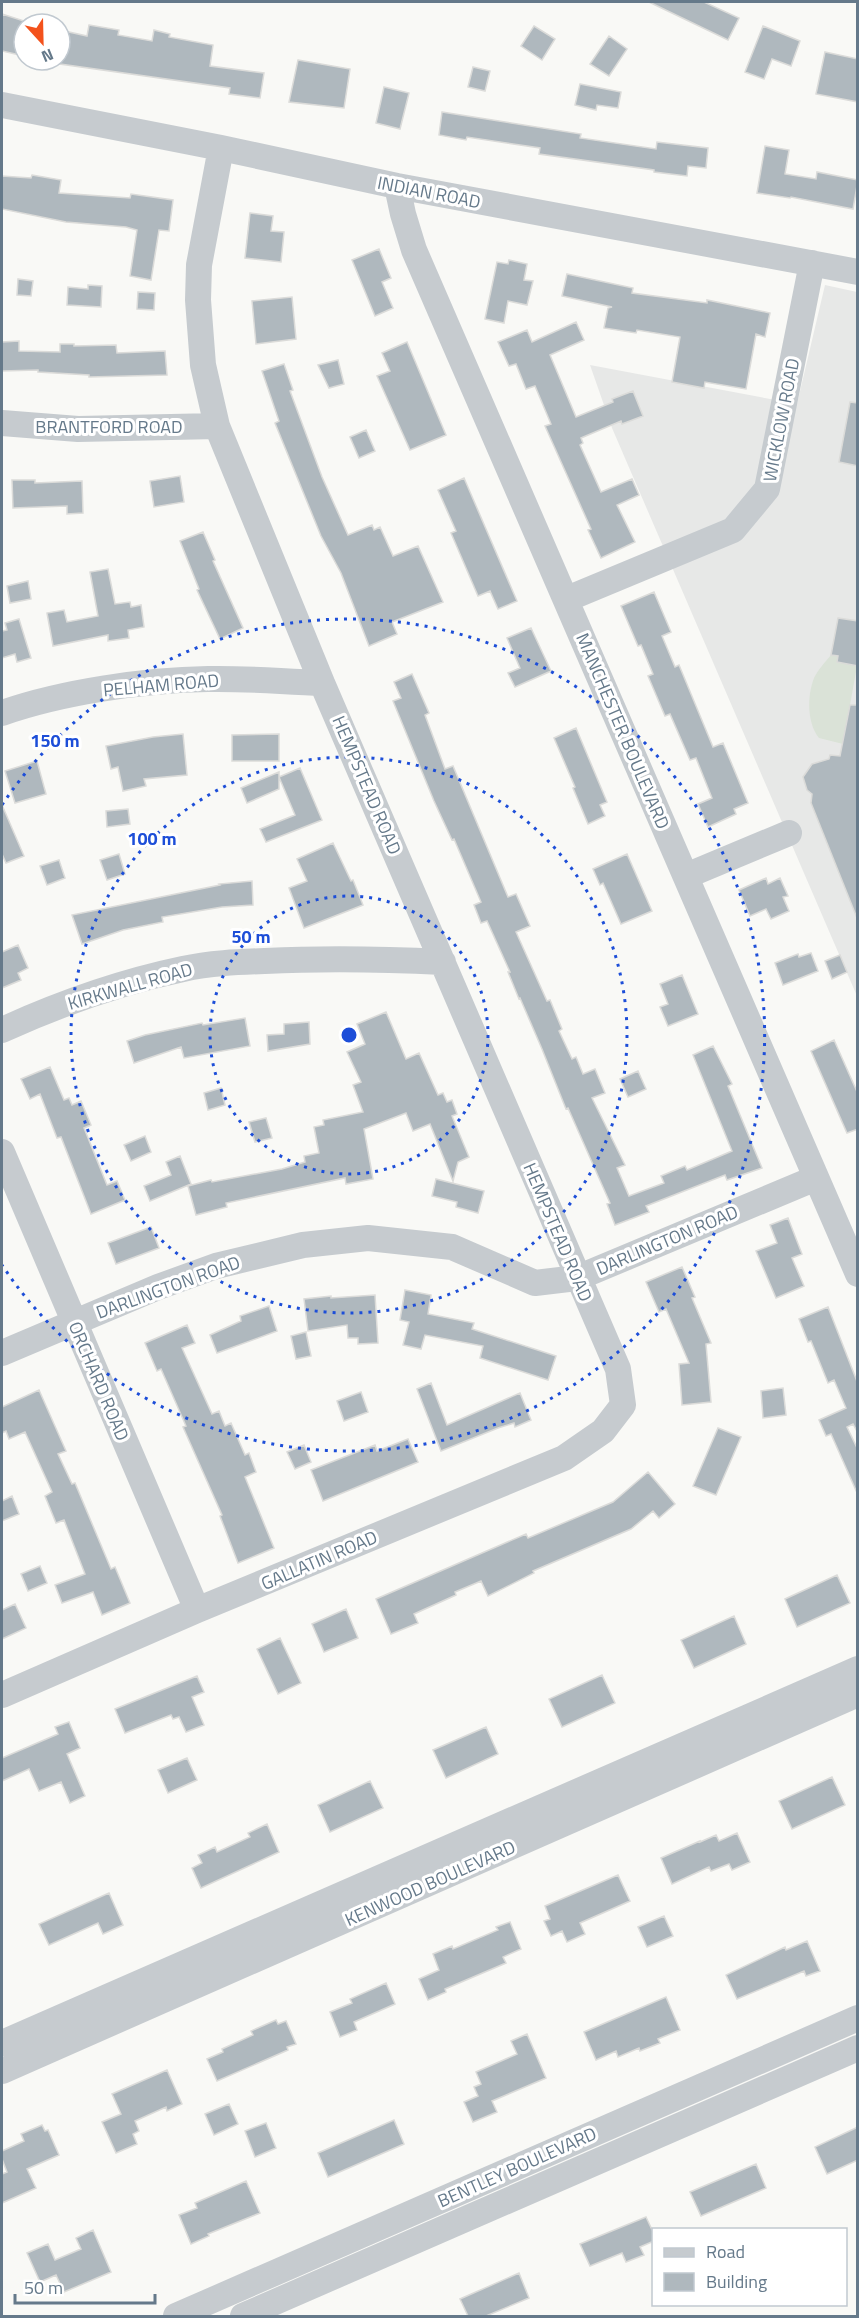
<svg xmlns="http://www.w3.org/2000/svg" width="859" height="2318" font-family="'Titillium Web',sans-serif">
  <rect width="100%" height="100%" fill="#f9f9f6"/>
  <path fill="#e7e8e7" d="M825,285l32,7v704l-245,-568 -22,-63 207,39z"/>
  <path fill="#dae2d7" d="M831,655l7,1 -1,6 20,4 -14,78 -24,-6c-12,-15 -12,-42 -5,-60 4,-8 11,-16 17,-23z"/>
  <path fill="#afb8be" stroke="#dbdbd9" stroke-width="1.5" d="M649,2h55l35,16 -11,22z
    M2,14l22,7v35l-22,-5z
    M89,25l30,5 -1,5 34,6 2,-11 16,4 -1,3 44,8 -3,21 54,7 -4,25 -31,-4 1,-6 -170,-24v-34l27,6z
    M534,26l21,13 -13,21 -21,-14z
    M763,26l37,15 -9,25 -19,-7 -8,20 -19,-7z
    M609,36l18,13 -18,27 -19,-12z
    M825,52l33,7v43l-42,-8z
    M298,60l52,9 -6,39 -55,-6z
    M473,67l17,4 -5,20 -17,-4z
    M580,84l41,8 -3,16 -21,-3 -1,5 -21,-5z
    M384,87l25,6 -9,36 -24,-6z
    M442,112l139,22 -1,4 76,11 1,-7 51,6 -2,20 -18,-2 -1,10 -33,-4v-2l-115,-16 1,-6 -73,-11 -1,3 -27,-5z
    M765,146l24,4 -4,24 31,5 1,-7 41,8 -5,29 -62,-12 -1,1 -33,-5z
    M32,175l29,5 -2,13 71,5 1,-4 42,6 -4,31 -10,-1 -8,50 -21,-4 7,-46 -11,-3 -60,-5 -64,-13v-33l29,2z
    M250,213l23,3 -2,15 13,1 -3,30 -36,-4z
    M379,249l12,29 -9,4 11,26 -18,8 -23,-56z
    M509,260l18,4 -3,16 9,1 -6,24 -19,-4 -4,22 -19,-4 12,-57 11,2z
    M567,274l66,14 -1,5 75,10v-3l63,13 -5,24 -9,-3 -10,55 -41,-7 -1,6 -32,-6 8,-45 -43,-7 -1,3 -32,-5 4,-20 4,-1 -50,-11z
    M18,279l15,2 -2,15 -14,-1z
    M88,285l14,1 -1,21 -34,-2 1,-18 20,2z
    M138,292l17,1 -1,17 -17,-1z
    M292,297l4,42 -40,5 -4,-43z
    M576,322l8,18 -34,15 26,62 37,-15 -1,-3 21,-8 10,25 -21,8 -1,-3 -40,17 2,5 -3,2 21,47 31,-13 7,16 -22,10 18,37 -34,16 -13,-28 3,-1 -46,-103 6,-2 -16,-38 -9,3 -10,-25 -7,2 -11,-24 29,-12 5,12z
    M19,341v10l41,1v-8h14v2l42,-1 1,8 48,-2 2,24 -78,2v-2l-51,-3v-2l-36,1v-29z
    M407,342l39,93 -36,15 -33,-74 13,-5 -8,-18z
    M338,360l6,24 -15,4 -11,-23z
    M284,364l9,26 -3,1 32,86 26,58 24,-10 2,5 6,-3 13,29 25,-10 25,56 -51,20 5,12 -28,12 -28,-73 -20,-37 -46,-113 4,-2 -17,-50z
    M850,402l8,1v63l-19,-4z
    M366,430l9,21 -16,7 -9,-21z
    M180,476l4,26 -30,5 -4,-26z
    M464,478l53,123 -19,8 -8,-18 -12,5 -27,-63 5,-2 -18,-41z
    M12,480h23v3l47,-2 1,32 -16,1v-8l-54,2z
    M203,532l12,28 -2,1 30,67 -23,11 -23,-49 2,-1 -19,-48z
    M108,569l7,35 15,-2 1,5 10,-2 3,22 -16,3 1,8 -21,3v-6l-55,11 -6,-33 17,-3 3,12 31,-6 -8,-44z
    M28,581l3,18 -21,4 -3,-17z
    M654,592l17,40 -9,4 13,31 4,-2 34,82 10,-4 25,60 -14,6 2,5 -28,13 -10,-23 14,-6 -16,-40 -6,2 -20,-46 -5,2 -17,-40 5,-2 -12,-29 -3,1 -17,-40z
    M838,618l20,3v45l-21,-4 1,-6 -7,-1z
    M19,619l12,39 -14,4 -2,-8 -13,4v-27l5,-1 -2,-7z
    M531,628l20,43 -36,16 -7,-14 12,-5 -13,-30z
    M412,674l17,39 -4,2 20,54 8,-3 55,131 8,-3 14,32 -14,6 31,69 3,-1 12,29 -3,2 13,28 4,-2 7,17 12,-5 10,24 -13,5 33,67 -8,3 12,28 35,-13 -3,-7 24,-10 2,4 45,-19 -39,-96 20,-9 19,38 -4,2 34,82 -35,12 -2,-5 -79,31 3,6 -34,13 -8,-21 3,-1 -42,-95 -2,1 -24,-60 -22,-51 -1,1 -11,-27h2l-23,-51 -6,2 -7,-18 7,-3 -27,-63 -2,1 -18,-39 -41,-100 8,-3 -7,-16z
    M850,705h8l-1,213 -46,-115 1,-9 -5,-4 -4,-13 9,-13 17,-5 1,-4 10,1z
    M576,728l31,74 -7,3 5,11 -17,8 -15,-36 2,-1 -21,-49z
    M183,734l4,41 -43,4 2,7 -23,5 -5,-24 -7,2 -5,-23 47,-9z
    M279,734v27h-47v-26z
    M37,761l9,33 -31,9 -10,-32z
    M300,768l22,52 -56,22 -6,-13 35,-14 -16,-38v12l-32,14 -6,-15 38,-16v5z
    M2,805l22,51 -18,7 -4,-9z
    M128,809l2,15 -23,3 -1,-16z
    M333,843l18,38 2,-1 10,25 -59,23 -15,-40 18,-7 -10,-22z
    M119,854l6,20 -18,6 -7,-20z
    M627,854l25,57 -31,13 -18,-41 -3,2 -7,-16z
    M59,860l6,18 -18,7 -7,-19z
    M766,878l2,6 12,-6 8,18 -5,1 6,14 -18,8 -5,-10 -16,7 -11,-26z
    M252,881l1,24 -31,2 -60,10 1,5 -40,8 -41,14 -10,-29 148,-30 -1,-1z
    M18,945l10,23 -10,5 3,7 -19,8v-36z
    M811,953l7,18 -35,14 -8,-22 23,-9 1,3z
    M840,955l7,17 -15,7 -7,-18z
    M682,975l16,39 -30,12 -8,-19 8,-3 -8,-20z
    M386,1012l20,47 13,-6 19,42 5,-2 4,9 5,-2 5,14 -5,2 17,41 -11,5 -5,19 -23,-57 -17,7 -7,-18 -42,16 9,50 -27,5 -1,-6 -119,25 1,4 -31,8 -8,-29 23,-6 1,2 70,-13 23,-7 -1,-6 15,-3 -5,-26 10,-2 -1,-5 40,-8 -10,-27 8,-3 -14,-30 18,-8 -8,-20z
    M245,1018l5,28 -66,12 -3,-11 -47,16 -7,-22 18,-6 57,-12 1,2z
    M309,1022l1,22 -42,7 -1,-16 17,-1v-10z
    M834,1040l24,54v35l-11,4 -36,-82z
    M50,1067l14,33 5,-2 3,7 9,-4 10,24 -7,3 23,57 10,-4 8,19 -34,14 -30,-77 -4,1 -17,-44 -10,5 -9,-20z
    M638,1071l8,18 -18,8 -8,-18z
    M221,1088l4,17 -17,5 -4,-17z
    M266,1118l6,20 -17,4 -6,-20z
    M145,1136l6,16 -20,9 -7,-16z
    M180,1156l11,28 -41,17 -6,-15 27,-11 -5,-13z
    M436,1179l48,12 -6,22 -22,-6 1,-5 -25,-6z
    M788,1218l14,36 -10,4 12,28 -28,12 -20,-47 21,-8 -7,-18z
    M151,1227l8,21 -43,16 -8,-21z
    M682,1267l13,30 -3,1 19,45 -5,1 5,58 -29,3 -3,-41 10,-1 -23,-54 -7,3 -13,-30z
    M405,1290l26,5 -3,19 46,9 -2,6 84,27 -8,24 -68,-22 3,-12 -58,-11 -4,14 -18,-4 6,-23 -9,-2z
    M375,1295l3,48 -20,1v-6h-10l-1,-13 -39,6 -4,-32 27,-3v2z
    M269,1306l8,25 -60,22 -7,-18 31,-14 -1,-5z
    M828,1307l30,77v49l-5,-9 -6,3 11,23v45l-27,-61 -5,2 -7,-16 27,-12 -12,-28 -6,3 -17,-42 -3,1 -9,-23z
    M187,1325l8,18 -13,5 30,66 7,-3 6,15 6,-3 14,32 4,-2 7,19 -11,5 29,71 -36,15 -18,-47 2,-1 -39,-88 3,-1 -25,-57 -4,2 -12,-28z
    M306,1332l5,24 -15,3 -5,-23z
    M431,1383l16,42 73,-32 11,27 -16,7 -1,-4 -16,5 -57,23 -24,-62z
    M783,1388l3,27 -23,3 -2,-27z
    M39,1390l27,61 -8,3 14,30 3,-1 36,86 4,-2 15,36 -28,12 -9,-23 -31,11 -7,-18 30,-11 -21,-54 -8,3 -11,-27 7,-4 -27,-60 -16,7 -3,-8 -4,2v-26z
    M361,1392l7,20 -24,9 -7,-20z
    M718,1428l23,9 -25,58 -23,-9z
    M408,1439l10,23 -95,39 -12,-31 64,-25 2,6z
    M304,1445l7,17 -16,7 -8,-17z
    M648,1472l27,32 -16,14 -6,-7 -22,18 -98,42 1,2 -46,23 -7,-15 -26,11 1,3 -42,19 4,9 -27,11 -15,-35 150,-65 2,4 85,-36z
    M12,1496l7,18 -17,7v-20z
    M40,1566l7,17 -19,8 -7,-17z
    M837,1575l13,28 -53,24 -12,-28z
    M15,1604l11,24 -24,11v-29z
    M346,1609l12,29 -34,14 -12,-28z
    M734,1616l12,28 -52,24 -13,-28z
    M280,1638l21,45 -23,11 -21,-45z
    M602,1675l13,28 -53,24 -13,-28z
    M197,1676l7,16 -12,5 12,28 -18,7 -7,-15 -6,2 -2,-4 -46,18 -10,-24z
    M69,1722l11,26 -13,6 18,42 -15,7 -9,-21 -22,9 -10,-22 -27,12v-23l56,-24 -3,-7z
    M486,1727l12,27 -52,24 -13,-28z
    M187,1758l10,22 -29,13 -10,-23z
    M832,1777l13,28 -53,24 -13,-28z
    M370,1781l13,27 -53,24 -12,-27z
    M267,1824l12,28 -78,36 -9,-20 10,-5 -4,-8 17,-8 2,5 33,-15 -2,-4z
    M737,1833l13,29 -18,8 -3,-6 -18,7 -2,-4 -37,17 -11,-26 39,-17v1l16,-7 3,6z
    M618,1875l12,26 -50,22 5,11 -18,8 -5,-11 -11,5 -7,-15 6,-2 -5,-13z
    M109,1893l14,32 -20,9 -5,-11 -49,22 -10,-21z
    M664,1916l9,20 -26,11 -9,-20z
    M510,1922l11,27 -18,8 3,6 -61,26 1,3 -18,8 -9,-21 20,-9 -6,-16 19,-8 1,3 45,-19 -2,-3z
    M807,1941l13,30 -14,5 -2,-5 -67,28 -11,-24 59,-28 1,3z
    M386,1983l9,21 -41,18 3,8 -17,7 -10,-25 22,-9 -2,-4z
    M666,1997l14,33 -22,9 2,4 -20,8 -1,-3 -21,9 -2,-6 -20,9 -12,-28z
    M276,2020l2,4 8,-3 10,23 -9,3 1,3 -71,31 -10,-22 16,-7 -1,-3 31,-14 -2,-4z
    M527,2034l19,44 -54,23 5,11 -24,10 -9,-20 14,-6 -4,-9 7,-3 -5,-12 41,-18 -6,-13z
    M167,2070l15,34 -15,7 -1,-4 -31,14 4,10 -6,3 4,10 -21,9 -14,-31 19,-8 -9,-20z
    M229,2104l9,20 -24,11 -9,-21z
    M394,2120l10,24 -76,33 -10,-24z
    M266,2123l10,25 -21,9 -10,-26z
    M42,2125l3,6 3,-1 11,25 -32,14 9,19 -34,15v-29l5,-2 -5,-13v-8l22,-10 -3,-7z
    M858,2127v33l-31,14 -12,-27z
    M756,2164l10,24 -65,28 -11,-24z
    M246,2181l14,32 -52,21 1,2 -18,8 -12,-29 18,-7 -2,-5z
    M646,2217l8,17v7l-14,6 4,8 -18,7 -4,-9 -32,13 -10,-22z
    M93,2230l18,42 -47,20 -8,-17 -16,7 -13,-29 21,-9 7,16 26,-11 -5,-11z
    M519,2273l10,25 -43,18h-18l-8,-17z"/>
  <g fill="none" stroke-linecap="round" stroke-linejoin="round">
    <path stroke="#c6cbcf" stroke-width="26" d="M2,105l219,43 176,38 461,86
      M397,186l6,28 11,36 444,1024
      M2,423l76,6 139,-3
      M567,599l166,-69 34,-41 45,-226
      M2,713c60,-21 142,-33 206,-34 38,-1 77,3 114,4
      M686,876l103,-43
      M2,1030c57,-26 119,-48 181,-61 27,-6 55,-7 82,-8 60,-3 118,-2 178,1
      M2,1152l195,458
      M2,1353l156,-66 58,-21 87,-21 65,-7 84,9 83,36 42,-5 239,-100
      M2,1695l195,-85 367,-152 39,-27 20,-26 -5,-36 -296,-686 -105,-257 -14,-61 -5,-65 1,-35 22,-117
      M2,2043l856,-374
      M2,2071l856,-377
      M176,2316l682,-298
      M243,2316l615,-268"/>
  </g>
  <g fill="none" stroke="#1d4ed8" stroke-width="3" stroke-dasharray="3 6">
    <circle cx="349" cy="1035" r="139"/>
    <circle cx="349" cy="1035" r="278"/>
    <path d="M2 805A416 416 0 1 1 2 1265"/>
  </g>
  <g text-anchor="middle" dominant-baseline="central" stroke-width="6" stroke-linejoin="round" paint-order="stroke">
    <g font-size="18" fill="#65798a" stroke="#fff">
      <text transform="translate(429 192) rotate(11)">INDIAN ROAD</text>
      <text transform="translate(781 420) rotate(-79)">WICKLOW ROAD</text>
      <text x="109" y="426">BRANTFORD ROAD</text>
      <text transform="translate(161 685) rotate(-5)">PELHAM ROAD</text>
      <text transform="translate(623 731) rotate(67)">MANCHESTER BOULEVARD</text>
      <text transform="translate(367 785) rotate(67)">HEMPSTEAD ROAD</text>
      <text transform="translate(130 986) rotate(-16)">KIRKWALL ROAD</text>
      <text transform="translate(558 1232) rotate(67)">HEMPSTEAD ROAD</text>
      <text transform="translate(667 1240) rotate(-23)">DARLINGTON ROAD</text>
      <text transform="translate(168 1287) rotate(-20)">DARLINGTON ROAD</text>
      <text transform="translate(99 1381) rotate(67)">ORCHARD ROAD</text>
      <text transform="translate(319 1560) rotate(-23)">GALLATIN ROAD</text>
      <text transform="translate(430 1883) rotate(-24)">KENWOOD BOULEVARD</text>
      <text transform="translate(517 2167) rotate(-24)">BENTLEY BOULEVARD</text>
    </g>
  </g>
  <circle cx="349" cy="1035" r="9" fill="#1d4ed8" stroke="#fff" stroke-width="3"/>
  <g font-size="18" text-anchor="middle" font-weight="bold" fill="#1d4ed8" stroke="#fff" stroke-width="6" stroke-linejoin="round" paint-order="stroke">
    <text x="55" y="747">150 m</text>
    <text x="152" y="845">100 m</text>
    <text x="251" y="943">50 m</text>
  </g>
  <rect width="859" height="2318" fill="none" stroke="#65798a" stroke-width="6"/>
  <rect x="652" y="2228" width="195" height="78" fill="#ffffff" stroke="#c1c9d0" stroke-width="1.5"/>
  <rect x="664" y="2248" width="30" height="9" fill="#c6cbcf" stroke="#c1c9d0" stroke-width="1.5"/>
  <text x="706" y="2258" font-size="18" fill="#65798a">Road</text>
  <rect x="664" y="2273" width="30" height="18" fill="#afb8be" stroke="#c1c9d0" stroke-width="1.5"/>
  <text x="706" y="2288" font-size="18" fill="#65798a">Building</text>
  <g transform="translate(42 42) rotate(158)"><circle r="28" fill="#ffffff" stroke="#c1c9d0" stroke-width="1.5"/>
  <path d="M0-4.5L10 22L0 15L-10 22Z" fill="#f3521c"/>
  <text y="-9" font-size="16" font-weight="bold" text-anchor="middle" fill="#65798a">N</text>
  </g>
  <path d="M15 2294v9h140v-9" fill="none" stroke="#65798a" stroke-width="3"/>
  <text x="24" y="2294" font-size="18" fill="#65798a" stroke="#ffffff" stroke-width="4.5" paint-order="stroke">50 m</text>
</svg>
